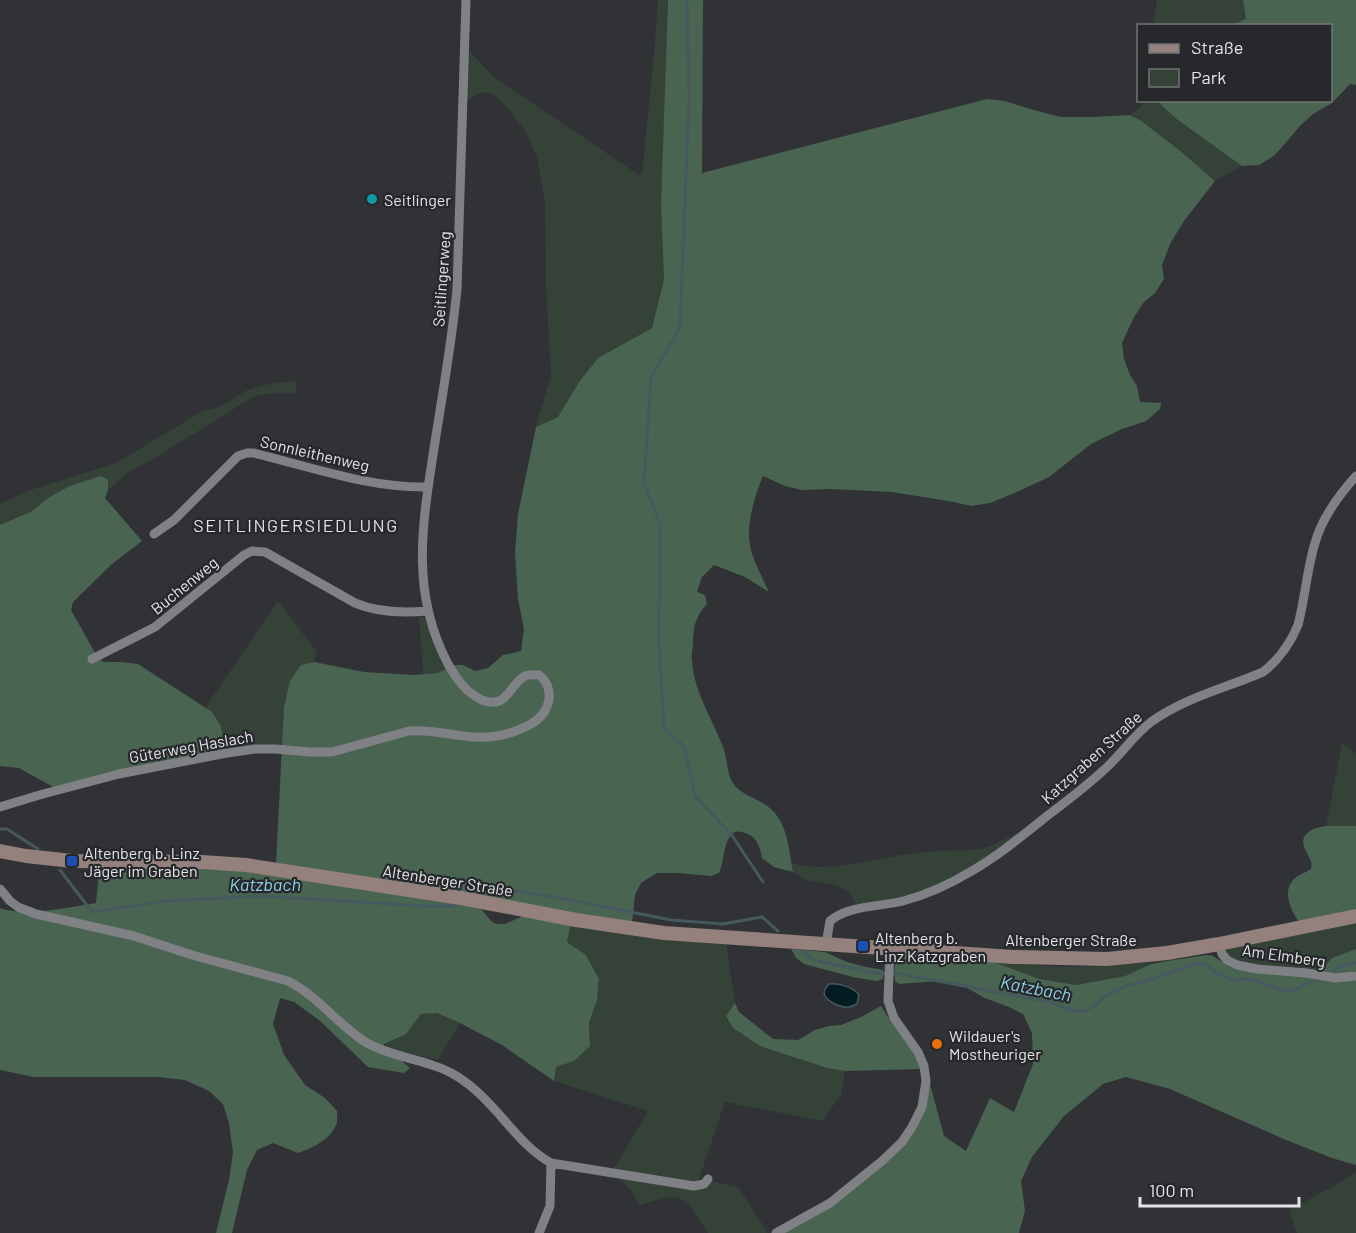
<svg xmlns="http://www.w3.org/2000/svg" width="1356" height="1233" font-family="Barlow,sans-serif">
  <rect width="100%" height="100%" fill="#303235"/>
  <path fill="#344238" d="M658,0h10l-7,202 3,77 -12,49 -54,30 -19,24 -21,35 -22,10 15,-52 -5,-88 -1,-85 -8,-44 -10,-24 -20,-27 -13,-12 -9,-3 -9,3 -10,6 2,-51 26,27 145,98 3,-1 13,-131z
    M1157,0h86l4,19 -16,6 -78,1z
    M1142,101h17l2,4 81,61 -27,15 -36,-31 -50,-35 12,-8z
    M297,381l-2,13c-17,-2 -26,-2 -42,3l-98,61 -26,14 -21,18v-10l-60,18 -16,13 -32,14v-21l30,-14 86,-27 88,-53c20,-1 27,-12 44,-20 16,-6 32,-8 49,-9z
    M278,601l39,51 -3,10 -13,3 -17,42 -2,40 -54,3c-5,-16 -8,-33 -23,-42z
    M419,616l4,1 3,3 9,26 11,23 -9,4 -14,1z
    M1342,743l14,10v73h-30z
    M1020,832c-32,28 -72,53 -113,64 -17,4 -34,6 -51,9l-7,-13 -13,-7 -30,-5 -13,-8 -2,-9c38,11 79,-4 118,-9 9,-1 18,-2 27,-3 19,-1 37,1 55,-5 10,-4 19,-10 29,-14z
    M1356,922v27l-24,9 -12,13c-24,-2 -76,-1 -94,-17v-5l7,-2z
    M571,924c52,9 102,19 155,18l9,61 -9,13 7,12 27,18 67,22 18,3 -4,24 -19,26 -97,-19 -27,80 -85,-12 35,-59 -94,-30 2,-14 18,-6 16,-15 -1,-23 8,-23 2,-21 -13,-24 -19,-13z
    M991,961l67,6 48,-1 61,-5 -18,4 -24,11 -49,9 -36,-6z
    M437,1013l23,10 -22,37 -43,-9 -11,-7 22,-10 15,-20z
    M1356,1171v62h-59l-8,-23 47,-25z
    M619,1178l73,11c9,0 13,-2 19,-8l26,6 4,4 27,42h-60c-25,-38 -22,-42 -68,-28l-9,-15z"/>
  <path fill="#4a6452" d="M668,0h35l-1,173 285,-74 18,2 25,8 31,8h34l34,-2 11,5 39,30 36,31 -31,40 -14,23 -8,21 2,14 -9,14 -12,10 -10,16 -11,24 2,16 6,16 7,11 3,16 21,1 -1,6 -14,12 -24,8 -31,15 -42,33 -30,14 -29,12 -19,3 -17,-4 -62,-10 -62,-3 -28,1 -17,-4 -22,-10c-8,19 -17,48 -13,69 2,14 13,34 19,47l-24,-15 -31,-12 -12,12 -5,15 8,3 2,9c-12,13 -13,22 -14,38 0,6 -2,13 -1,19 2,31 20,57 31,86 5,12 3,28 12,39 7,8 19,12 28,17 25,15 25,43 30,69l-19,-5 -12,-9c-2,-10 -4,-19 -14,-24 -26,-13 -22,26 -29,39l-8,3 -33,-3h-21l-16,10 -6,12 -3,28 -356,-60 8,-156 6,-26 11,-16 13,-3 50,10 50,3 23,-2 18,-8h8l12,6 13,-3 15,-13 18,-4 3,-22 -6,-30 -3,-46 3,-39 18,-87 22,-10 21,-35 19,-24 54,-30 12,-49 -3,-77z
    M1243,0h113v85l-6,-1 -18,19 -19,11 -13,12 -25,29 -16,10 -17,1 -64,-46 -17,-15 -2,-4 171,-1v-74l-99,-1 15,-6z
    M101,476l7,4v10l-3,8 37,43 -30,23 -39,38 -2,8 23,41 9,11h19l16,2 74,48 8,13 8,25 -173,38 -36,-20 -19,-2v-241l32,-14 16,-13 22,-12z
    M1326,826h30v84l-57,12c-8,-12 -18,-31 -4,-44 4,-4 11,-5 16,-9 2,-8 -2,-11 -5,-18 -9,-17 6,-23 20,-25z
    M130,867l100,2 246,37 6,4 10,12 5,2h8l18,-8 48,8 -4,18 19,13 13,24 -2,21 -8,23 1,23 -16,15 -18,6 -2,14 -52,-36 -42,-22 -23,-10 -16,1 -15,20 -22,10 1,8 17,9 8,7 -6,5 -36,-6 -49,-47 -25,-18 -14,-4 -7,26 11,31 21,30 20,13 12,13c0,4 1,10 -1,14 -6,15 -24,23 -38,28l-25,-10 -16,7 -10,20 -15,63h-16l13,-53 4,-27 -4,-30 -6,-19 -14,-13 -24,-11 -27,-3h-124l-34,-7v-162c24,9 70,-1 96,-5l3,-31 16,-1z
    M791,949l34,3 22,10 19,5 17,3v9l-7,2 -23,-4 -49,-13 -8,-6z
    M1356,949v22c-13,5 -23,3 -36,0l12,-13z
    M900,955l91,6 49,18 36,6 49,-9 24,-11 18,-4 40,-6 6,1 17,11 15,3 111,9v186l-24,-7 -46,-18 -116,-51 -44,-12 -23,7 -39,32 -32,41 -11,24 4,30 -6,22h-234l111,-80 34,-69 14,52 22,15 24,-53 24,14 19,-48 -1,-31 -9,-19 -14,-7 -24,-9 -27,-15 -19,-2 -40,3 -4,-3c-1,-10 -1,-19 5,-26z
    M735,1003l4,9 34,27 25,1 17,-10 14,-4 12,-1 20,-8 20,-11 9,14 26,31 6,18 -77,2 -18,-3 -67,-22 -27,-18 -7,-12z"/>
  <path fill="#031d23" stroke="#46595e" stroke-width="1.5" d="M829,984c9,-1 25,3 30,11l-2,9c-3,1 -6,3 -9,3 -7,1 -24,-6 -24,-15 0,-3 3,-5 5,-8z"/>
  <g fill="none" stroke-linecap="round" stroke-linejoin="round">
    <path stroke="#46595e" stroke-width="3" d="M687,0l2,100 -9,227 -29,51 -7,105 16,41 -1,117 5,88 20,17 11,50 36,38 32,48
      M0,829h7l31,20
      M60,870l32,42 74,-11 94,-5 163,10h31
      M461,893l14,-8 85,13 111,22 52,4 39,-7 16,14
      M802,951l11,9 63,13 25,1 148,28 25,9h11l10,-5 9,-9 22,-11 20,-5 49,-17h10l11,9 16,7 15,-1 13,3 24,9 11,-1 13,-7 10,-2 5,-3
      M1328,974l13,-8 15,-3"/>
    <path stroke="#7f8185" stroke-width="9" d="M154,534l20,-14 64,-64 9,-3h7c57,14 115,35 174,34
      M92,659l63,-32 89,-72 8,-4 13,1 90,51c21,9 49,10 72,8
      M0,807l43,-13 76,-20 108,-21 28,-4h20l35,3h22l77,-21c19,-2 37,3 55,5 21,3 44,0 63,-10 11,-5 20,-14 22,-27 1,-10 -2,-18 -10,-24 -5,0 -9,-1 -14,1 -16,8 -17,34 -43,24 -16,-7 -26,-22 -34,-36 -39,-74 -25,-143 -13,-222 8,-51 17,-101 22,-153l9,-289
      M0,889l10,12 8,6 18,7 98,22 58,19 96,26c31,16 50,44 79,62 22,12 42,14 65,22 13,4 26,11 36,19 31,23 49,60 83,79l-1,43 -11,27
      M826,944l4,-23c19,-16 50,-14 73,-20 23,-6 47,-17 67,-29 28,-16 52,-36 77,-56 20,-15 41,-31 60,-49 15,-14 27,-32 44,-45 33,-24 75,-34 112,-50 17,-13 27,-28 35,-47 7,-27 9,-56 17,-82 7,-26 24,-48 41,-67
      M1219,944l3,10 5,6 10,5 20,4 50,4 28,5 21,-2
      M551,1163l143,23 10,-2 4,-5
      M776,1233l54,-30 52,-42 20,-19 10,-15 10,-20 4,-26 -2,-15 -6,-14 -24,-34 -6,-17 2,-53"/>
    <path stroke="#94807c" stroke-width="14" d="M0,851l26,5 46,5 130,1 44,3 215,33 115,22 88,13 349,24 94,2 60,-6 52,-9 137,-28"/>
  </g>
  <circle fill="#0f9aa8" stroke="#26282b" stroke-width="2" cx="372" cy="199" r="6"/>
  <g fill="#1a4fb4" stroke="#26282b" stroke-width="2">
    <rect x="66" y="855" width="12" height="12" rx="3"/>
    <rect x="857" y="940" width="12" height="12" rx="3"/>
  </g>
  <circle fill="#e8710a" stroke="#26282b" stroke-width="2" cx="937" cy="1044" r="6"/>
  <g text-anchor="middle" dominant-baseline="central" stroke-width="4.5" stroke-linejoin="round" paint-order="stroke">
    <g font-size="16" fill="#e3e5e7" stroke="#26282b" text-anchor="start">
      <text x="384" y="199">Seitlinger</text>
      <text x="84" y="852">Altenberg b. Linz<tspan x="84" dy="18">Jäger im Graben</tspan></text>
      <text x="875" y="937">Altenberg b.<tspan x="875" dy="18">Linz Katzgraben</tspan></text>
      <text x="949" y="1035">Wildauer's<tspan x="949" dy="18">Mostheuriger</tspan></text>
    </g>
    <g font-size="16" fill="#e3e5e7" stroke="#26282b">
      <text transform="translate(441 279) rotate(-86)">Seitlingerweg</text>
      <text transform="translate(315 453) rotate(13)">Sonnleithenweg</text>
      <text transform="translate(184 585) rotate(-39)">Buchenweg</text>
      <text transform="translate(191 746) rotate(-10)">Güterweg Haslach</text>
      <text transform="translate(1091 757) rotate(-42)">Katzgraben Straße</text>
      <text transform="translate(448 880) rotate(9)">Altenberger Straße</text>
      <text x="1071" y="939">Altenberger Straße</text>
      <text transform="translate(1284 955) rotate(8)">Am Elmberg</text>
    </g>
    <g font-size="18" letter-spacing="1.5" fill="#dfe1e6" stroke="#26282b">
      <text x="296" y="525">SEITLINGERSIEDLUNG</text>
    </g>
    <g font-size="18" font-style="italic" fill="#8cd0e2" stroke="#26282b">
      <text x="265" y="884">Katzbach</text>
      <text transform="translate(1036 988) rotate(11)">Katzbach</text>
    </g>
  </g>
  <rect x="1137" y="24" width="195" height="78" fill="#26282b" stroke="#727476" stroke-width="1.5"/>
  <rect x="1149" y="44" width="30" height="9" fill="#94807c" stroke="#727476" stroke-width="1.5"/>
  <text x="1191" y="54" font-size="18" fill="#e3e5e7">Straße</text>
  <rect x="1149" y="69" width="30" height="18" fill="#344238" stroke="#727476" stroke-width="1.5"/>
  <text x="1191" y="84" font-size="18" fill="#e3e5e7">Park</text>
  <path d="M1140 1197v9h159v-9" fill="none" stroke="#e3e5e7" stroke-width="3"/>
  <text x="1149" y="1197" font-size="18" fill="#e3e5e7" stroke="#26282b" stroke-width="4.5" paint-order="stroke">100 m</text>
</svg>
